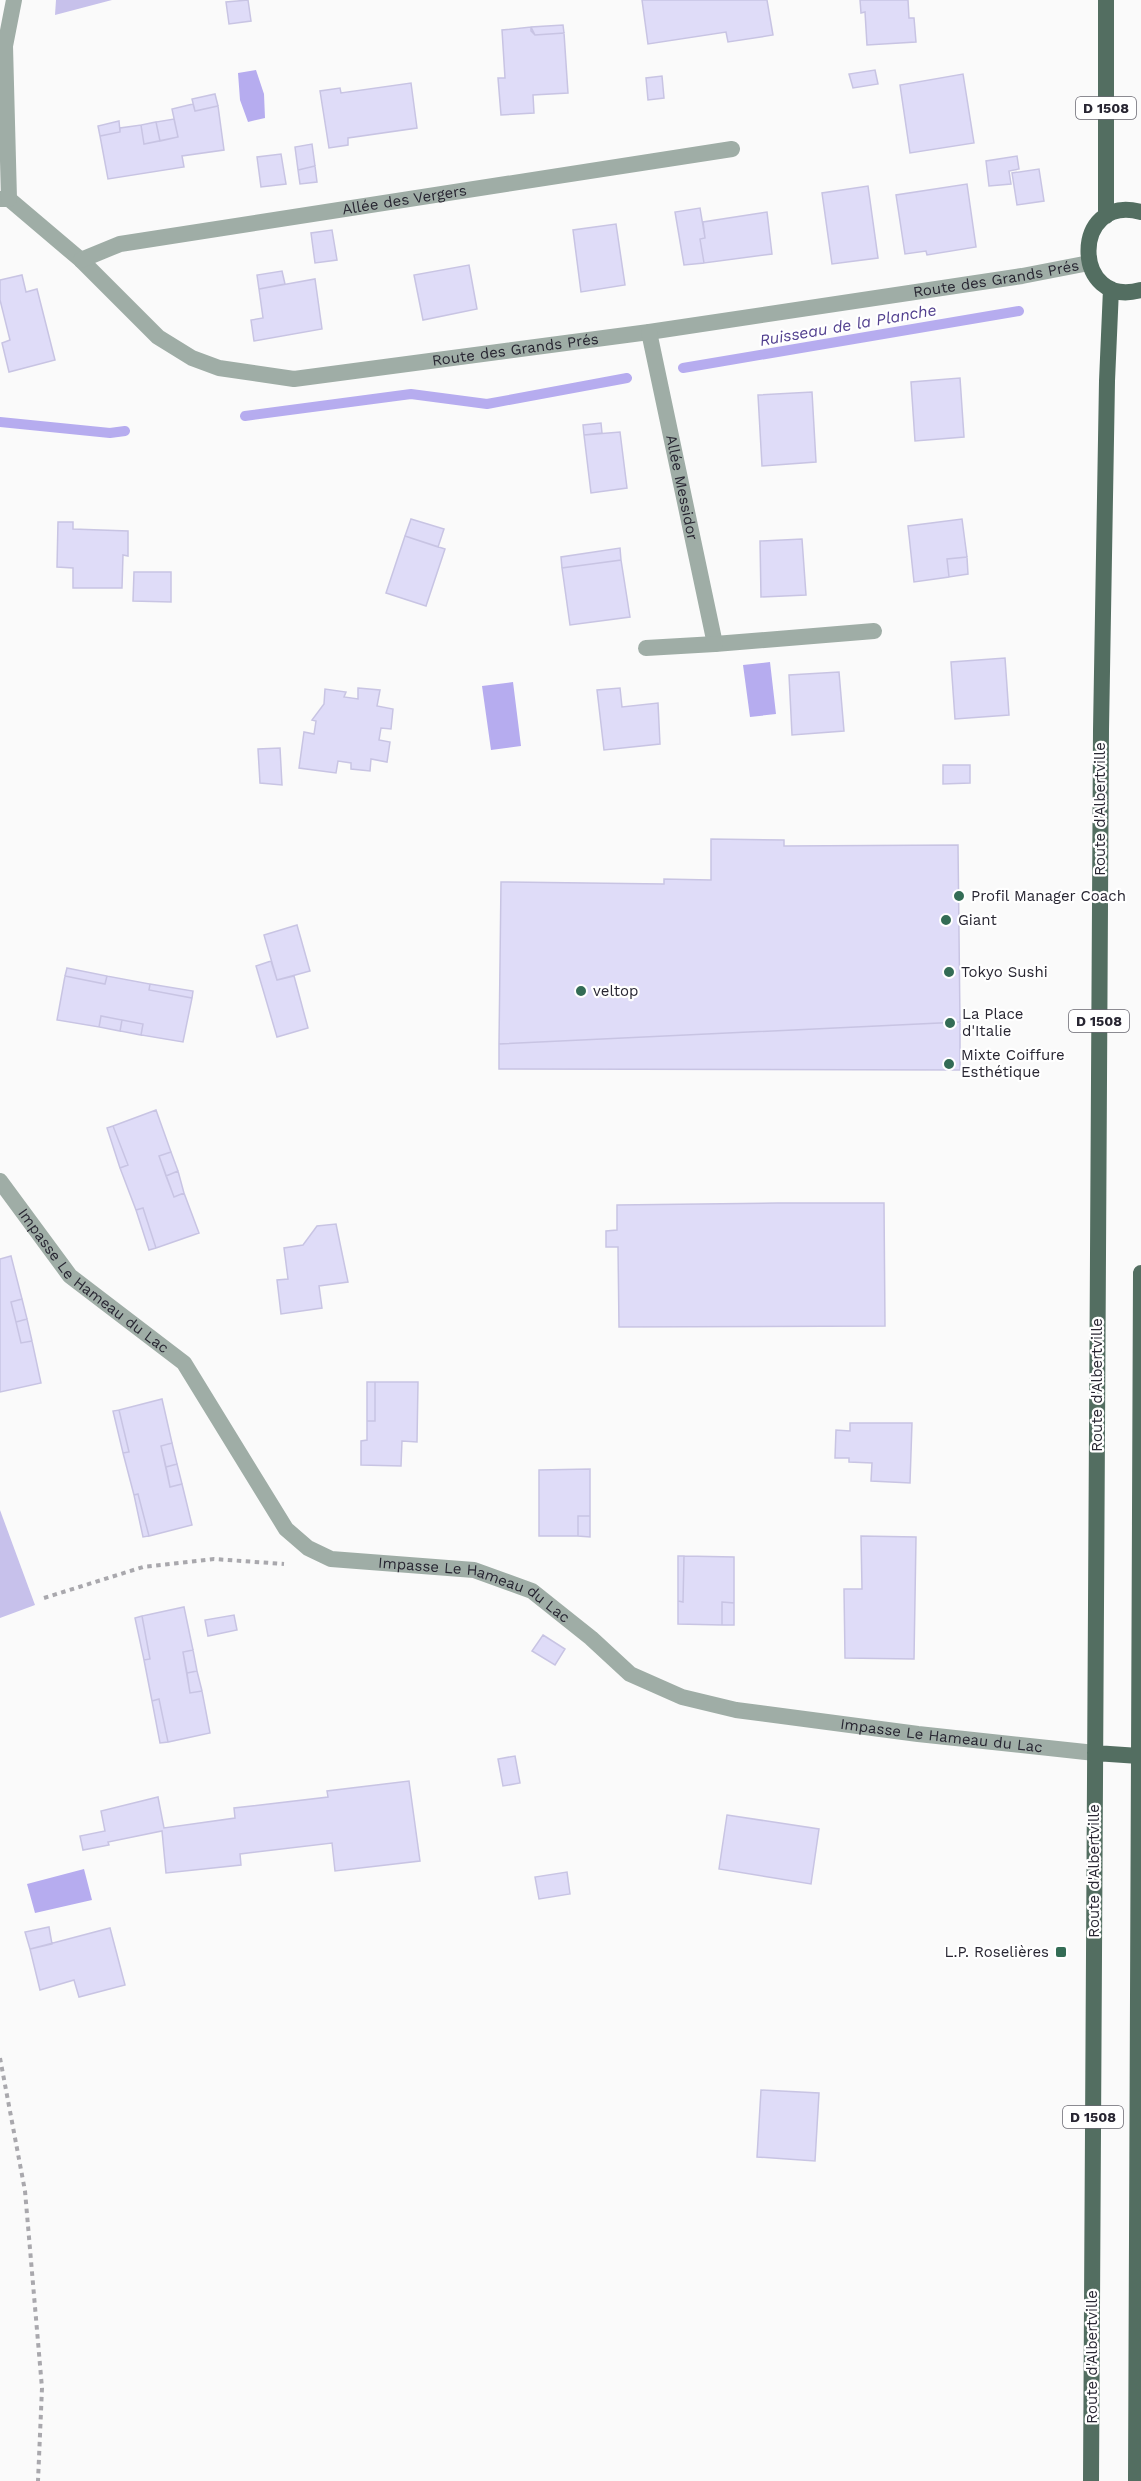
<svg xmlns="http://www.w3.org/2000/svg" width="1141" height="2481" font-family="'Work Sans',sans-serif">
  <rect width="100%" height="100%" fill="#fafafa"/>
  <path fill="#c7c1eb" d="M56,0h56l-57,15z
    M0,1510l35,95 -35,13z"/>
  <path fill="#b6acef" d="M256,70l8,24 1,24 -17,4 -8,-22 -2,-27z
    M770,662l6,52 -26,3 -7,-52z
    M513,682l8,64 -30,4 -9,-64z
    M84,1869l8,31 -57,13 -8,-29z"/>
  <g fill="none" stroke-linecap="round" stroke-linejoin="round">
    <path stroke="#b6acef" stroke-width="10" d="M683,368l336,-57
      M245,416l166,-22 76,10 140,-26
      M0,422l110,11 15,-2"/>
  </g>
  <path fill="#dfdcf8" stroke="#c8c4e3" stroke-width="1.5" d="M248,0l3,21 -22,3 -3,-22z
    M642,0h125l6,35 -45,7 -2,-10 -78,12z
    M860,0h48l1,18h5l2,24 -49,3 -2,-33 -4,1z
    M563,25l1,8 -29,2 -4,-4v-4z
    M531,27l4,8 29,-2 4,60 -35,2 1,18 -33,2 -3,-37h7l-3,-48z
    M875,70l3,14 -25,4 -4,-14z
    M963,74l11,69 -64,10 -10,-68z
    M662,76l2,22 -16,2 -2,-22z
    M411,83l6,45 -69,10v7l-19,3 -9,-57 20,-3 1,5z
    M215,94l3,12 -23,5 -3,-12z
    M193,104l2,7 23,-5 6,44 -42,6 2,11 -76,12 -8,-43 20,-4v-4l21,-3 3,19 34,-7 -6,-28z
    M174,119l4,18 -18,4 -4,-19z
    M119,121l1,11 -20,4 -2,-10z
    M156,122l4,19 -16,3 -3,-19z
    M312,144l3,22 -17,4 -3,-23z
    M281,154l5,30 -25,3 -4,-30z
    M1017,156l2,13 -10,2 2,13 -22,2 -3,-25z
    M315,166l2,16 -17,2 -2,-14z
    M1039,169l5,32 -27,4 -5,-32z
    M967,184l9,63 -49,8 -1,-4 -21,3 -9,-59z
    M868,186l10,72 -46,6 -10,-71z
    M700,208l5,30 -5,1 4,24 -20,2 -9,-53z
    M767,212l5,42 -68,9 -4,-24 5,-1 -2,-16z
    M616,224l9,61 -44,7 -8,-62z
    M332,230l5,30 -22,3 -4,-30z
    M469,265l8,44 -54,11 -9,-45z
    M282,271l3,13 -26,5 -2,-14z
    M22,275l4,17 11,-3 18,71 -46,12 -7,-29 8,-3 -10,-40v-20z
    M315,279l7,50 -68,12 -3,-21 12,-2 -4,-29z
    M960,378l4,59 -49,4 -4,-59z
    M812,392l4,70 -54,4 -4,-71z
    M601,423l1,10 -18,2 -1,-10z
    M620,432l7,56 -36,5 -7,-58z
    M411,519l33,10 -6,18 -33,-11z
    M962,519l5,38 -20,2 2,18 -35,5 -6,-56z
    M58,522h15v7l55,2v25l-5,-1 -1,33h-49v-20l-16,-1z
    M405,536l40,13 -19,57 -40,-13z
    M802,539l4,56 -45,2 -1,-56z
    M620,548l1,12 -59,8 -1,-11z
    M967,557l1,17 -19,3 -2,-18z
    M621,560l9,57 -60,8 -8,-57z
    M134,572h37v30l-38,-1z
    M1005,658l4,57 -54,4 -4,-57z
    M839,672l5,59 -52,4 -3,-60z
    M358,688l22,2 -3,16 16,3 -2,20 -10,-1 -2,12 11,2 -3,20 -16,-3 -1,12 -19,-2v-6l-13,-2 -2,12 -37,-5 5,-36 10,2 2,-13 -4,-1 12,-16 1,-15 21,3 -2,5 14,2z
    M620,688l2,19 36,-4 2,41 -56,6 -7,-60z
    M280,748l2,37 -22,-2 -2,-34z
    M943,765h27v18l-27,1z
    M711,839l73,1v6l174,-1 2,177 -461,22 2,-162 163,2v-5l47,1z
    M297,925l13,46 -33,9 -13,-45z
    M271,961l6,19 17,-4 14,52 -31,9 -21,-71z
    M67,968l40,8 -2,8 -40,-8z
    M65,976l40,8 2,-8 43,8 -1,6 43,8 -9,44 -42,-7 2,-11 -42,-8 -2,11 -42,-7z
    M150,984l43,7 -1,7 -43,-8z
    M101,1016l21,4 -2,11 -21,-4z
    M122,1020l21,4 -2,11 -21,-4z
    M960,1022v48l-461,-1v-25z
    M156,1110l15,42 -12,4 15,41 10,-4 15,40 -43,15 -13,-40 -7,2 -16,-42 8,-3 -15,-39z
    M113,1126l15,39 -8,3 -13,-40z
    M171,1152l7,19 -12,5 -7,-20z
    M178,1171l6,22 -10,4 -8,-21z
    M777,1203h107l1,123 -266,1 -1,-80h-12v-16l11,-1v-25z
    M143,1208l13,40 -7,2 -13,-40z
    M336,1224l12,58 -29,4 3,22 -41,6 -4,-34 11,-1 -4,-31 19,-3 14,-19z
    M11,1256l11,43 -11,3 5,20 5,21 11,-2 9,42 -41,9v-133z
    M22,1299l5,20 -11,3 -5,-20z
    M27,1319l5,22 -11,2 -5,-21z
    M367,1382h8v39h-8z
    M375,1382h43l-1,60 -15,-1 -1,25 -40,-1v-24l6,-1v-19h8z
    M162,1399l10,44 -11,3 9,41 12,-3 10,41 -43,11 -11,-42 -4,1 -11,-42 6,-1 -10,-42z
    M119,1410l10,42 -6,1 -10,-42z
    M850,1423h62l-2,60 -39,-2 1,-18 -23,-1v-4h-14l1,-28 14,1z
    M172,1443l5,21 -11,3 -5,-21z
    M177,1464l5,20 -12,3 -4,-20z
    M590,1469v47h-12v20h-39v-66z
    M138,1494l11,42 -6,1 -9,-42z
    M578,1516h12v21l-12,-1z
    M861,1536l55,1 -2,122 -69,-1 -1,-69h18z
    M678,1556h6l-1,46 -5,-1z
    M684,1556l50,1v46l-12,-1v23l-44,-1v-23l5,1z
    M722,1602l12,1v22h-12z
    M184,1607l9,43 -10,2 7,41 12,-2 8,42 -42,9 -9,-43 -7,2 -8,-41 6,-1 -8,-43z
    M234,1615l3,15 -29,6 -3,-16z
    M142,1616l8,43 -6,1 -9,-42z
    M543,1635l22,14 -10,16 -23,-14z
    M193,1650l4,21 -10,2 -4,-21z
    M197,1671l5,20 -12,2 -3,-20z
    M159,1699l9,43 -8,1 -8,-42z
    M515,1756l5,27 -17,3 -5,-27z
    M409,1781l11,80 -85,10 -3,-28 -92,11 1,11 -75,8 -4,-42 -54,11 1,3 -26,5 -3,-14 25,-5 -4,-20 57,-14 6,31 71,-10 -1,-10 94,-11 -1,-6z
    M727,1815l92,14 -8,55 -92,-15z
    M567,1872l3,22 -31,5 -4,-22z
    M49,1927l3,17 -22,5 -5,-17z
    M110,1928l15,57 -46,12 -5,-17 -34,10 -10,-41z
    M761,2090l58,3 -4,68 -58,-4z"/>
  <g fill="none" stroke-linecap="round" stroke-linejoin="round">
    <path stroke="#a9a8ad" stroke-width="4" stroke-dasharray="4.5 4.5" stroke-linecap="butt" d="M44,1598l99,-31 71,-8 70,5
      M0,2058l25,133 17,197 -4,93"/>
    <g stroke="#9fada6" stroke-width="16">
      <path id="s1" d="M0,199h9l72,61 77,77 34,21 27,10 75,11 355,-47 373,-56 67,-13"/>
      <path d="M9,199l-4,-153 9,-46"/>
      <path id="s2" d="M81,260l39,-16 612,-95"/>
      <path id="s3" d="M649,332l66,312 159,-13"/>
      <path d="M646,648l69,-4"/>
      <path id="s4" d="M0,1181l70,95 114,87 102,166 22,19 23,11 143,11 58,21 59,47 39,36 52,23 54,13 182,24 177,19"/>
    </g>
    <path stroke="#536e61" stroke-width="16" d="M1106,0v216
      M1141,212c-71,-19 -69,98 0,78
      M1095,1753l44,3
      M1091,2481l10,-1751 6,-349 4,-92
      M1136,2481l5,-1208"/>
  </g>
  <g fill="#336c55" stroke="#fff" stroke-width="2">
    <circle cx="959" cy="896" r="6"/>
    <circle cx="946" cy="920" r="6"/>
    <circle cx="949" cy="972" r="6"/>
    <circle cx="581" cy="991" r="6"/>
    <circle cx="950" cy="1023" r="6"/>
    <circle cx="949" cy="1064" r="6"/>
    <rect x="1055" y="1946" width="12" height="12" rx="3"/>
  </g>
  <g text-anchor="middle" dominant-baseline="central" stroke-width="4.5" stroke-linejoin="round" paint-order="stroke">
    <g fill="#fff" stroke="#686770" stroke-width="1.5">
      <rect x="1076" y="97" width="60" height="22" rx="4.5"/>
      <rect x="1069" y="1010" width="60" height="22" rx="4.5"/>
      <rect x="1063" y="2106" width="60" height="22" rx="4.5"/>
    </g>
    <g font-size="14" font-weight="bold" fill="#282632">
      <text x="1106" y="108">D 1508</text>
      <text x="1099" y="1021">D 1508</text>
      <text x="1093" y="2117">D 1508</text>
    </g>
    <g font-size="15" fill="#282632" stroke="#fff">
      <text stroke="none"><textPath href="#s2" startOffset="330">Allée des Vergers</textPath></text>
      <text stroke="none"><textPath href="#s1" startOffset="1066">Route des Grands Prés</textPath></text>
      <text stroke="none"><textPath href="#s1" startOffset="580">Route des Grands Prés</textPath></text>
      <text stroke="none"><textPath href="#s3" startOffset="159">Allée Messidor</textPath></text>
      <text transform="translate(1100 809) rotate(-90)">Route d'Albertville</text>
      <text stroke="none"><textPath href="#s4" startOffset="138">Impasse Le Hameau du Lac</textPath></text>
      <text transform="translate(1097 1385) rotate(-90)">Route d'Albertville</text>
      <text stroke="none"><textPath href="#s4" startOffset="660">Impasse Le Hameau du Lac</textPath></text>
      <text stroke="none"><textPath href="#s4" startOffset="1164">Impasse Le Hameau du Lac</textPath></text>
      <text transform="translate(1094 1871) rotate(-90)">Route d'Albertville</text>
      <text transform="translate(1092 2357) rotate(-90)">Route d'Albertville</text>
    </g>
    <g font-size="15" fill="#282632" stroke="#fff" text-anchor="start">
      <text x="971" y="896">Profil Manager Coach</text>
      <text x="958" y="920">Giant</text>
      <text x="961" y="972">Tokyo Sushi</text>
      <text x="593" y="991">veltop</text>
      <text x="962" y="1014">La Place<tspan x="962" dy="17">d'Italie</tspan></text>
      <text x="961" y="1055">Mixte Coiffure<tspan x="961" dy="17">Esthétique</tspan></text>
      <text x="1049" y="1952" text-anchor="end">L.P. Roselières</text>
    </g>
    <g font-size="16" font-style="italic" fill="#52408f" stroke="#fff">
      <text transform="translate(848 325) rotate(-10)">Ruisseau de la Planche</text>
    </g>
  </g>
</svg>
